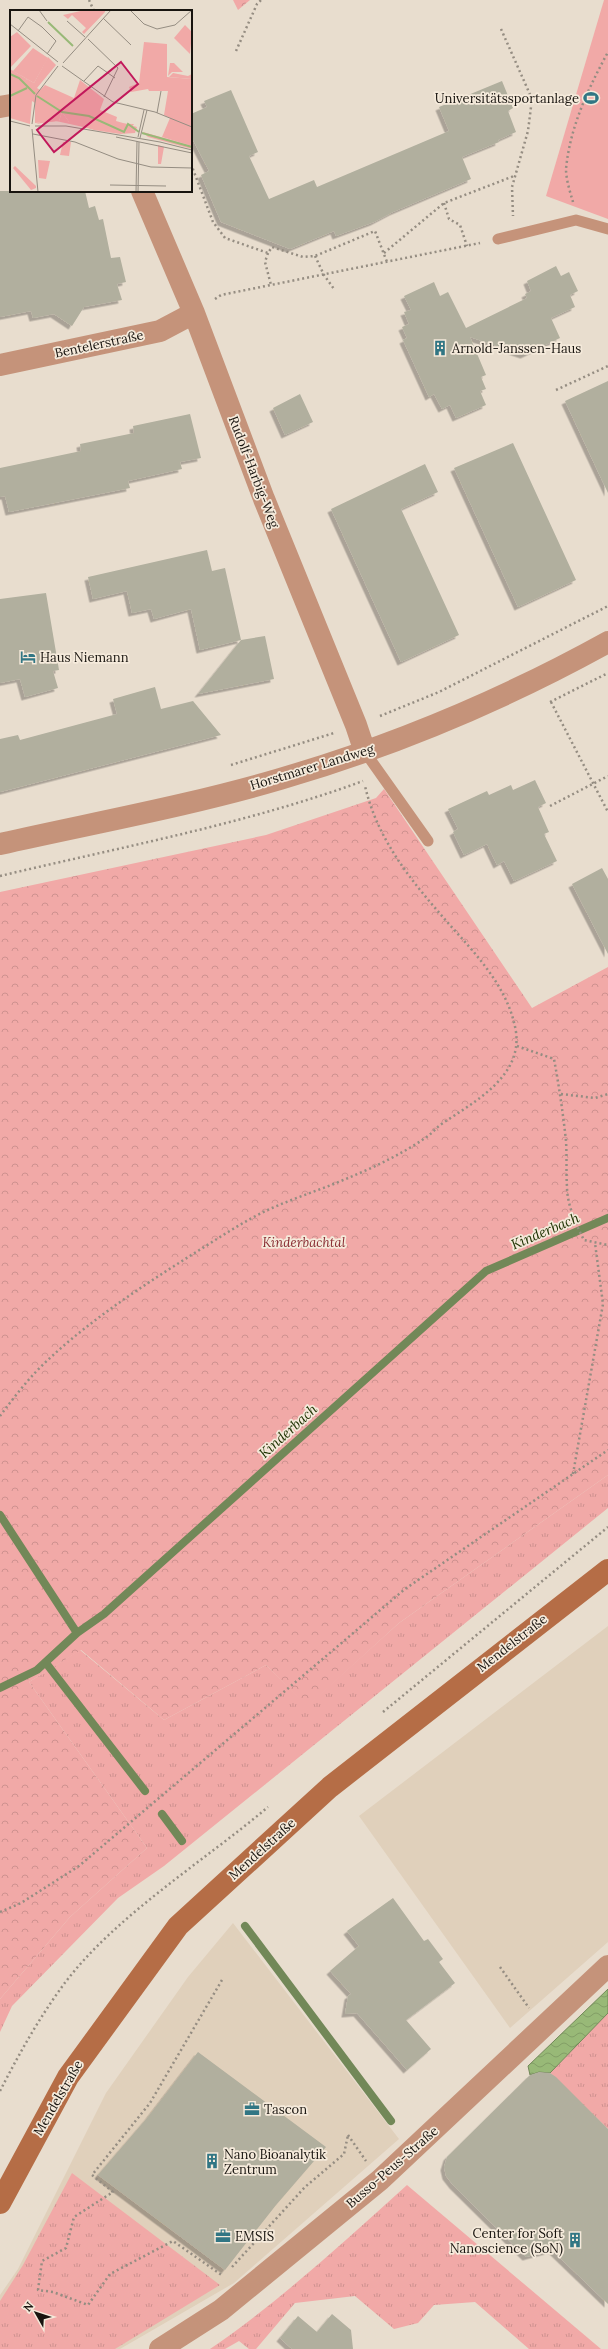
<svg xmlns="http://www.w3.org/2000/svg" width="608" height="2349" font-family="Lora,serif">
  <defs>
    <pattern id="grass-tufts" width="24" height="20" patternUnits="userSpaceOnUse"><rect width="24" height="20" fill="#f1a9a7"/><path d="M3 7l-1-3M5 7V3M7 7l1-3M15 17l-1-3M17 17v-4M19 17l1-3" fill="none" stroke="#ce918f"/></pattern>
    <pattern id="park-crowns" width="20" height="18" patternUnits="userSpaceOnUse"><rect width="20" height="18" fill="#f1a9a7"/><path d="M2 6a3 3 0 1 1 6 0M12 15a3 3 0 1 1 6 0" fill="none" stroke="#ce918f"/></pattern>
    <pattern id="water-waves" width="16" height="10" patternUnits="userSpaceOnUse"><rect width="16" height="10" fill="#98b977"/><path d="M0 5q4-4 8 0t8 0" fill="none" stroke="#829e66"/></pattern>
    <filter id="shadow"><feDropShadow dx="-3.5" dy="3.5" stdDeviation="0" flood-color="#0004"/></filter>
  </defs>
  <rect width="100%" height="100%" fill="#e8ddce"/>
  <path fill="#e0d0bb" d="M608,1626v316l-98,86 -151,-212z
    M233,1923l166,216 -165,144 -114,66h-120v-54l18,-26 88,-176 82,-116z"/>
  <path fill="url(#grass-tufts)" d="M608,1475v33l-444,358 -46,32 -106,108 -12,26v-33l70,-82 77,-69 -118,-166 51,-32 84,70 102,-55 41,41 92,-83z
    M608,2013v116l-58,-56z
    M72,2173l148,112 -105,64h-115v-48l23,-36z
    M407,2185l194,164h-72l-54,-47 -41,3 -16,18 -24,6 -39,-33 -60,7 -39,46h-7l-10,-8 -14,8h-15c70,-48 134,-107 197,-164z"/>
  <path fill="url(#park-crowns)" d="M233,0h17l-12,10z
    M384,789l148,219 76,-41v508l-209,148 -92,84 -41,-42 -102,55 -83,-70 -52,32 118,166 -77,69 -70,82v-1107l266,-57 110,-37z"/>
  <path fill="#f1a9a7" d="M604,0h4v219l-62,-23z"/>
  <path fill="url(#water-waves)" stroke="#728858" d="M608,1989v24l-58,60 -11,-1 -9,3 -2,-9z"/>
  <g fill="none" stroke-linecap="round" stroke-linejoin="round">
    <path stroke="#728858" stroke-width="8" d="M0,1515l77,118
      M46,1663l99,128
      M0,1688l37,-18 40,-37 27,-19 382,-343 122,-53
      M162,1814l20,27
      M245,1926l146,195"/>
  </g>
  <path fill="#b1af9e" filter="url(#shadow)" d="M502,81l11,27 -5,3 8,21 -18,8 1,2 -37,15 9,22 -78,33 -19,10 -38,14 -2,-5 -44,18 -69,-27 -20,-47 8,-4 -18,-35v-22l16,-7 -3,-6 27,-11 27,62 -9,4 20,43 45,-19 3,7 132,-56 -10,-24z
    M0,191h85l4,17 6,-2 4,14 4,-1 8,39 9,-1 6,25 -9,2 5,16 -38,7 -12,19 -18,-12 -21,4 -2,-7 -31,6z
    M556,266l5,10 8,-4 9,19 -8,4 5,12 -24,11 9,20 -36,17 -54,-18 16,38 -5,2 5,12 -6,2 6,14 -30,13 -6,-13 -8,4 -8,-15 -5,3 -26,-57 4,-2 -5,-11 7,-3 -5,-12 7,-2 -7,-14 30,-14 6,14 8,-4 18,36 61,-30 -2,-4 6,-3 -4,-10z
    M608,381v112l-43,-92z
    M300,394l13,28 -28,13 -12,-27z
    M190,414l11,44 -21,4 2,7 -54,12 2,7 -121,24 -4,-16 -5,1v-29l81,-17 -1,-7 54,-11 -1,-7z
    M513,443l63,137 -58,27 -64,-139z
    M425,464l13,28 -37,17 58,126 -58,27 -70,-153z
    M207,550l5,21 13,-3 16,72 -41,10 -9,-41 -37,10 -3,-10 -19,4 -5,-22 -34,8 -5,-22z
    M46,593l13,77 -6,1 5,17 -33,9 -5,-18 -20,4v-84z
    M265,636l9,43 -76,15 43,-54z
    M155,687l6,22 32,-8 28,34 -221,57v-53l18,-4 2,5 97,-26 -4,-15z
    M535,780l11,23 -8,4 11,25 -5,2 13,27 -43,20 -10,-20 -7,4 -10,-21 -23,11 -11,-23 5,-3 -10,-20 39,-18 2,4 22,-10 2,5z
    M602,868l6,11v75l-36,-70z
    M393,1898l31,43 4,-2 15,20 -4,3 16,21 -49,37 25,29 -24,21 -50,-57 -12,1 3,-18 3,-2 -21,-23 29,-25 -12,-15z
    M198,2052l128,95 -50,58 -51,65 -127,-95 50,-58z
    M539,2072l11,1 6,4 52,52v175l-56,-54 -26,7 -73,-72 -7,-9 -2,-9 3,-10 83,-82z
    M332,2314l19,16 2,19h-61l-12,-11 18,-22 19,16z"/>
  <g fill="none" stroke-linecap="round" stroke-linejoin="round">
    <path stroke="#958d82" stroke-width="2.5" stroke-dasharray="2 3" stroke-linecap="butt" d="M89,0l5,11
      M501,29l31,70 -4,32 -16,56 1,29
      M236,51l21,-47 4,-4
      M191,164l22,58 12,16 43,15 4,-6 31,10 12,-1 60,-25 12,31
      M573,202c-3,-10 -7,-23 -7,-33 4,-42 22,-80 42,-117
      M444,203l5,16 11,6 7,21
      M268,253l-3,9 6,23
      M384,253l60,-50 70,-27
      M315,256l9,19 10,14
      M215,299l6,-4 259,-52
      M556,390l52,-24
      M550,702l58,-29
      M551,702l57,110
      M380,716l59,-24 169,-86
      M231,765l103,-32
      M550,806l58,-30
      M0,876c121,-29 246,-52 363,-95
      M517,1046l37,13c5,27 9,54 12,82 1,16 0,31 1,46 0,17 9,38 17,53l24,5
      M561,1094l34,4 13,-4
      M0,1416c15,-20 31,-41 50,-58 43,-40 94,-73 143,-104 26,-16 52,-34 79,-46 25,-11 51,-19 76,-30 27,-11 56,-25 80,-42 5,-4 9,-9 15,-13 31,-21 79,-46 73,-91 -8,-50 -49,-86 -80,-123 -31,-36 -60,-75 -71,-123
      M573,1474l30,-170 -8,-61
      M383,1712l225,-185
      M0,1912l21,-9 58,-37 326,-277 203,-139
      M500,1967l29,41
      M222,1980l-72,123 -58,72 21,17 -39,25 -8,31 -24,13 -4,29 15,2 35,13 22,-31 63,-33 50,35
      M0,2091c19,-37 39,-73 64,-107 51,-68 139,-122 204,-177
      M348,2135l18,26
      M232,2267l73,-80 39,-33 4,-19"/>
    <path stroke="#c5937a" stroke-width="11" d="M498,239l78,-19 32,9
      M365,752l63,89"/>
    <path stroke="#c5937a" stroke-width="22" d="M0,107l11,-2
      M142,191l52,122 70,186 92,226 9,27
      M0,365l160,-34 34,-18
      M0,844c93,-21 188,-38 280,-65 113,-33 225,-80 328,-137
      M160,2349l61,-39 159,-130 228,-214"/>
    <path stroke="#b56d46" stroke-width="22" d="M0,2203l68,-126 110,-151 152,-139 278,-217"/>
  </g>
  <defs>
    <g id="stadium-bare" transform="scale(1.2)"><path d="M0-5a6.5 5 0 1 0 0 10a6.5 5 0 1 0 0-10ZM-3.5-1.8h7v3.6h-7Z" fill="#317684" stroke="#f5eadb" stroke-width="2.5" paint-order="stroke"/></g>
    <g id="building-bare" transform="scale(1.2)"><path d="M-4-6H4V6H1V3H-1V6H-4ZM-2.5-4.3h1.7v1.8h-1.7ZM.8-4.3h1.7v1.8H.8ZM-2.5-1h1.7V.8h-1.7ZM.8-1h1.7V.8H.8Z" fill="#317684" stroke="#f5eadb" stroke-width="2.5" paint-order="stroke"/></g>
    <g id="hotel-bare" transform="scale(1.2)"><path d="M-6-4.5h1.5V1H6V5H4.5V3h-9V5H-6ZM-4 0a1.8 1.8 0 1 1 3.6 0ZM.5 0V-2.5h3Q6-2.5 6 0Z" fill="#317684" stroke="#f5eadb" stroke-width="2.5" paint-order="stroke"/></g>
    <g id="office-bare" transform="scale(1.2)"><path d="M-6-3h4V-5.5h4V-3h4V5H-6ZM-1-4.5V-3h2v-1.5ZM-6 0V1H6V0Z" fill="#317684" stroke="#f5eadb" stroke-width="2.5" paint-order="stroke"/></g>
  </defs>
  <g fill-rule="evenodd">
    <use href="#stadium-bare" x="591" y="98"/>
    <use href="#building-bare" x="440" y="348"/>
    <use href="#hotel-bare" x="28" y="657"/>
    <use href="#office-bare" x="252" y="2109"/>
    <use href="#building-bare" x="212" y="2161"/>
    <use href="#office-bare" x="223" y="2236"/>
    <use href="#building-bare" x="575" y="2240"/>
  </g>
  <g text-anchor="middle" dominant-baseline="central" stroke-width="3.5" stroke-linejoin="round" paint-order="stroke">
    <g font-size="13" fill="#18140f" stroke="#f5eadb" text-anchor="start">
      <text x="579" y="98" text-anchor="end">Universitätssportanlage</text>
      <text x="452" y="348">Arnold-Janssen-Haus</text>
      <text x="40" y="657">Haus Niemann</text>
      <text x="264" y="2109">Tascon</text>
      <text x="224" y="2154">Nano Bioanalytik<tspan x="224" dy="15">Zentrum</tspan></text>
      <text x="563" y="2233" text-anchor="end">Center for Soft<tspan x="563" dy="15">Nanoscience (SoN)</tspan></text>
      <text x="235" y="2236">EMSIS</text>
    </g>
    <g font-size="13" fill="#18140f" stroke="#f5eadb">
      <text transform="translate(99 344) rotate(-12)">Bentelerstraße</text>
      <text transform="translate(254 472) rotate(69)">Rudolf-Harbig-Weg</text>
      <text transform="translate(312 767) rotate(-17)">Horstmarer Landweg</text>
      <text transform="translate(512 1643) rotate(-38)">Mendelstraße</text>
      <text transform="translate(262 1849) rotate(-42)">Mendelstraße</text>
      <text transform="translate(58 2098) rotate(-60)">Mendelstraße</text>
      <text transform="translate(392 2167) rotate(-41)">Busso-Peus-Straße</text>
    </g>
    <g font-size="13" font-style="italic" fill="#882b31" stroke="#f5eadb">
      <text x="304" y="1242">Kinderbachtal</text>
    </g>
    <g font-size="14" font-style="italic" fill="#1d3100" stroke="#f5eadb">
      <text transform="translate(545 1231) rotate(-23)">Kinderbach</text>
      <text transform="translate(288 1431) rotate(-42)">Kinderbach</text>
    </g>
  </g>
  <g transform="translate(10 10)">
    <rect width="182" height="182" fill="#e8ddce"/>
    <path d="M75,0h20v2l-21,22 -2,-2 4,-4 -14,-13 -4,4 -5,-4zM160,53h4l9,9h-11l-4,4zM0,59l17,10 -12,17 -5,1zM163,63l15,3 4,-2v5l-23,-2zM52,102l7,10 65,2 -2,3 -35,3 -41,-9 -20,3 9,-4 14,1zM133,122l49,14v3l-44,-12zM53,132h8l-2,14 -9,-1zM28,150l12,1 -4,18 -7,-1z" fill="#f1a9a7"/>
    <path d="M5,156l21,20v2l-5,2 -18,-22z" fill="#f1a9a7"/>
    <path d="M175,15l7,7 -2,22 -16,-16zM38,47l8,8 -19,23 3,2 5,-5 29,13 6,-18 24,19 -4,11 17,7 -1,4 21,6 -2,6 -15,1 -26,-4 -25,-8 -7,-10 -3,9 -24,2v-20l-3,-2 -2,23 -20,-6v-19l17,-20 7,4z" fill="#f1a9a7"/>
    <path d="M7,22l14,14 -21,22v-31zM134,32l23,2v33l25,2v67l-30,-9 8,-19 -6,-3 4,-24h-19l-1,-2 -17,3 -2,-5 10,-4zM23,38l15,10 -14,25 -21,-12zM148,135l6,2 -3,17h-3z" fill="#f1a9a7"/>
    <path fill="none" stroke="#98b977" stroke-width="2" d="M38,12l25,24M0,64l9,4 16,16M0,86l17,-8M27,86l25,16 27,4 35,16 4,-8 11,8M132,123l50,14"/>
    <path fill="none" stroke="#958d82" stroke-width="1" d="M29,0l8,11M120,0l14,14 13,5 18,-4 17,-15M93,8l28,27M57,11l18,16M0,14l48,38M8,21l10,-14 14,10 14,14 -9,13M78,29l30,29 -14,29M53,53l48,-53M52,56l51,36 42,10 37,15M74,71l14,-15 17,12M147,103l4,-22M0,111l20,5M22,114l4,-29 22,-29M25,116h31l94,16 32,8M22,119l6,63M23,124l42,8 43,17 33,8 41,1M106,127l76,16M128,127l6,-27M130,128l7,-28M100,175l56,1M126,182l1,-51M128,182l1,-50"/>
    <path fill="#c2185b" fill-opacity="0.15" stroke="#c2185b" stroke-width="2" d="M111,52l17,22 -84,68 -17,-22z"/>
    <rect width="182" height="182" fill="none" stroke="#18140f" stroke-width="2"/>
  </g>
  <g transform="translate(36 2313) rotate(309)" stroke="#f5eadb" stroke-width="3" paint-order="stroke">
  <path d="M0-3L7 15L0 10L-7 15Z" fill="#18140f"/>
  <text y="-6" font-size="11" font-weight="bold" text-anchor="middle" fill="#18140f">N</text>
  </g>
</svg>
